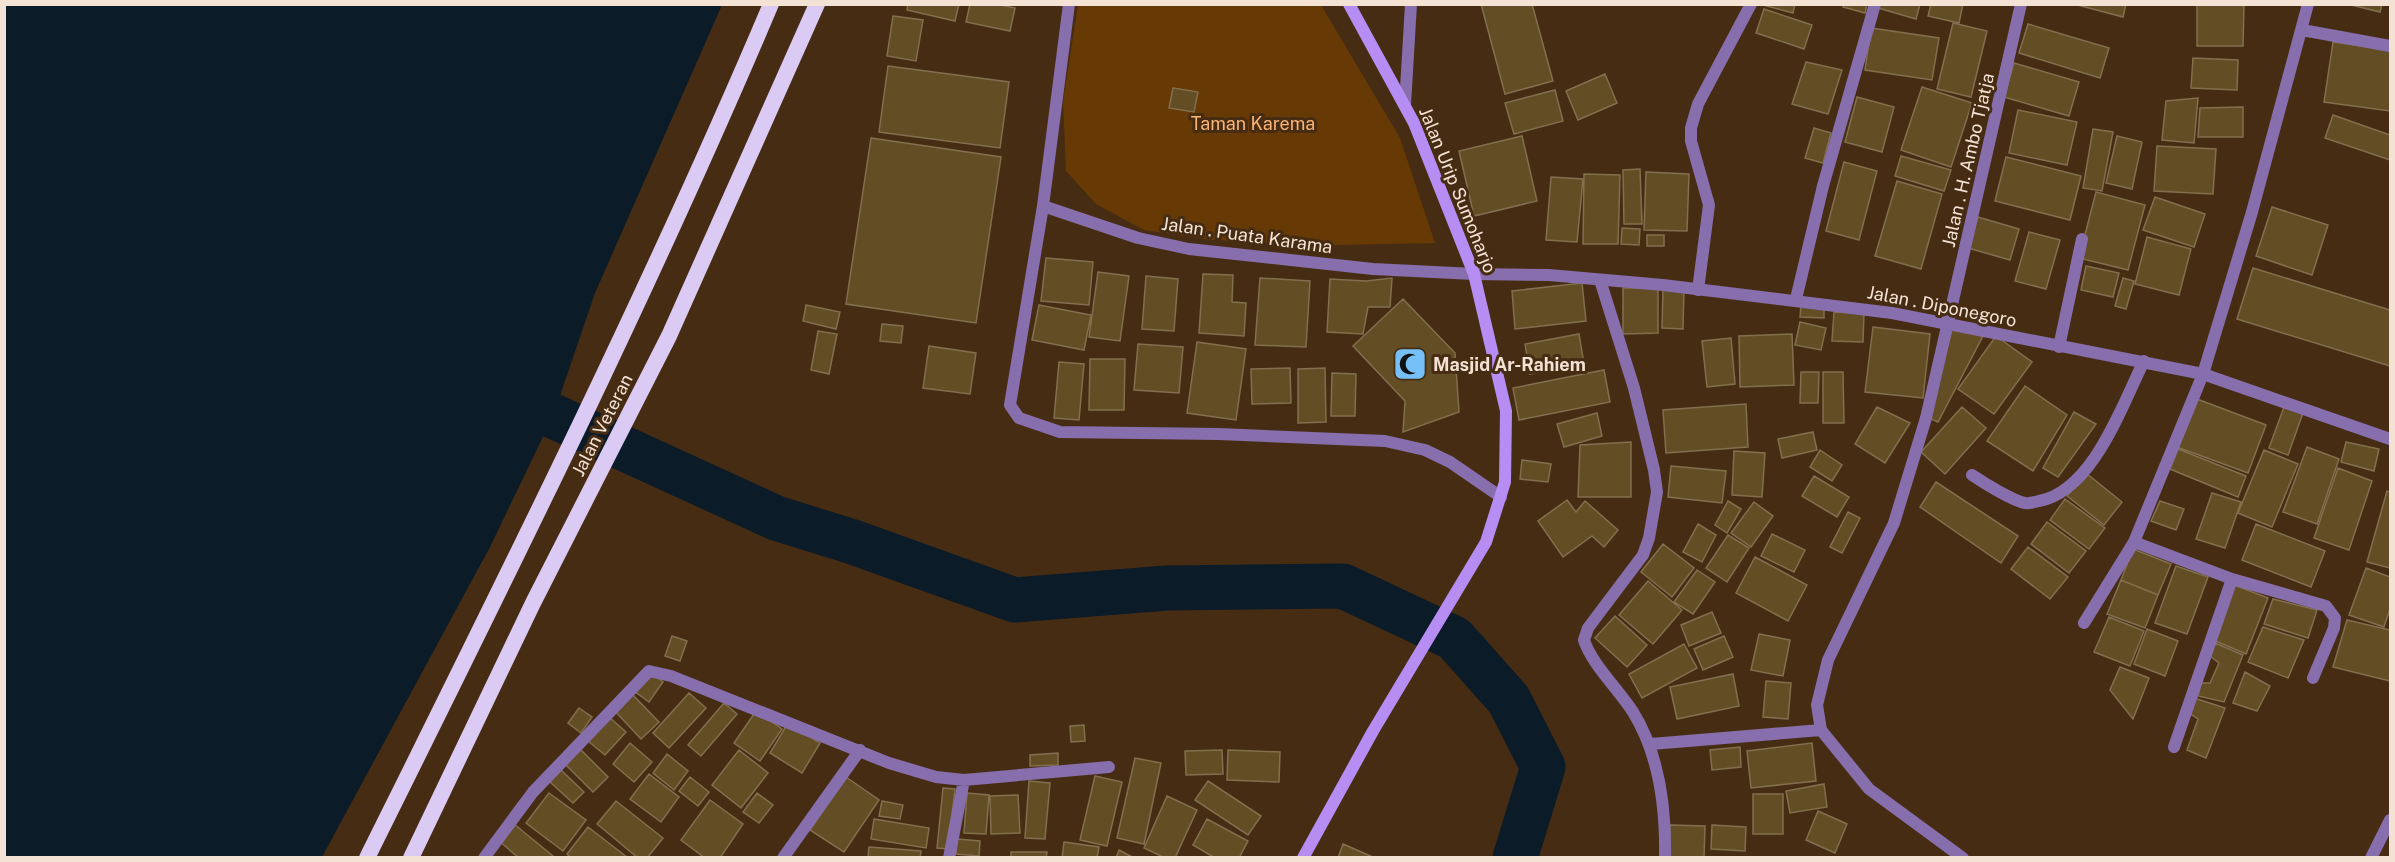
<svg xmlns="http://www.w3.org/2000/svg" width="2395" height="862" font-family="'Public Sans',sans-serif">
  <rect width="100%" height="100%" fill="#472c14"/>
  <path fill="#673a05" d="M1078,5h243l79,133 35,105 -100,2 -123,-5 -68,-10 -48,-26 -30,-33 -3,-70z"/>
  <path fill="#0b1b27" d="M5,4l717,1 -127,288 -42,123 -63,131 -168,310h-317z"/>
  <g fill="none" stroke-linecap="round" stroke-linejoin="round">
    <path stroke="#0b1b27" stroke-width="45" d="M553,416l223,102 77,24 162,58 152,-12 176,-2 111,52 55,62 34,67 -28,91"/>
  </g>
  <path fill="#624d25" stroke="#826f4e" stroke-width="1.5" d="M908,4h51l-4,17 -48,-11z
    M970,4h26l19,4 -5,23 -44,-9z
    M1481,4h51l21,77 -48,13z
    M1759,4h36l-2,9z
    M1844,4h23l-2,9 -22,-6z
    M1879,4h41l-4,15 -38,-11z
    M1931,4h32l-4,19 -31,-7z
    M2074,4h52l-3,13z
    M2347,4h35l-2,8z
    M2197,5h47l-1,41h-46z
    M1764,9l48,16 -8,24 -48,-16z
    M893,16l30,4 -7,41 -29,-5z
    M1953,23l34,8 -16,66 -34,-8z
    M2028,24l81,24 -9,30 -81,-25z
    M1871,28l68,10 -7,42 -67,-10z
    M2333,42l57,8v61l-66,-9z
    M2193,58l45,2 -1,30 -46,-2z
    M1806,62l36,8 -14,44 -36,-10z
    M2014,63l65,19 -10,34 -65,-19z
    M888,66l121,16 -9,66 -121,-16z
    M1605,74l12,29 -39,17 -12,-29z
    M1922,87l50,16 -21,64 -50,-17z
    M1173,88l25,4 -4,20 -25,-4z
    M1555,90l8,31 -49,13 -9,-31z
    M1857,97l37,10 -12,45 -37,-10z
    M2198,98l-4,45 -32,-3 4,-39z
    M2243,107v30h-45l2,-29z
    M2018,110l59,12 -10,43 -58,-12z
    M2333,115l57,20v25l-65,-22z
    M1814,128l17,5 -8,30 -18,-5z
    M2093,129l20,3 -11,59 -19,-3z
    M1522,136l15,65 -63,15 -15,-65z
    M2117,136l25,6 -10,47 -26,-6z
    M871,138l130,19 -25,166 -130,-19z
    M2157,146l59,3 -3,45 -59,-3z
    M1901,156l50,14 -7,21 -49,-15z
    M2006,157l75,19 -11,44 -75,-19z
    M1844,162l33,9 -18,69 -33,-9z
    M1640,169l2,55h-18l-1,-54z
    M1646,172l43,2 -2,57 -43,-1z
    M1584,174l36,1 -2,69h-35z
    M1551,177l32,2 -6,63 -31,-2z
    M1897,181l45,13 -21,75 -46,-13z
    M2096,192l49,13 -17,65 -49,-12z
    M2155,197l50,17 -11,33 -51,-17z
    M2272,207l56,18 -16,50 -56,-19z
    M1978,217l41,12 -9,31 -42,-12z
    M1622,228l18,1 -1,16 -18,-1z
    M2029,232l31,8 -14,49 -31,-8z
    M1647,235h17v11h-17z
    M2147,237l44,12 -12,46 -44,-11z
    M1046,258l47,4 -4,43 -48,-4z
    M2086,266l33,7 -6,24 -32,-7z
    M2253,268l137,42v56l-153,-47z
    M1098,272l31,4 -9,65 -31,-4z
    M1203,274l30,1 -1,27 14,1 -2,33 -45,-3z
    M1146,276l32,3 -4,52 -32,-2z
    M1260,278l50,3 -4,66 -51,-2z
    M1392,278l-2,29h-22l-5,27 -36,-2 3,-53 36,2z
    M2123,278l11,3 -8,28 -11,-3z
    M1582,283l4,38 -71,8 -3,-38z
    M1623,288h35v45l-35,1z
    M1663,289h21l-1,40 -21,-1z
    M1403,299l52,54 4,59 -56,20 2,-31 -52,-55z
    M806,305l34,7 -4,17 -33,-8z
    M1039,305l52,10 -7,35 -52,-10z
    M1801,305l23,2v11l-24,-1z
    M1834,312l30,1 -1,29 -31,-1z
    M1800,322l26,6 -5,22 -26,-5z
    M882,324l21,2 -2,17 -21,-2z
    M1873,327l57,7 -7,64 -58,-6z
    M1952,329l31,7 -45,86 -9,-4z
    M818,331l19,3 -8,40 -18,-4z
    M1579,334l5,30 -54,10 -5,-30z
    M1792,334l2,51 -54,2 -1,-51z
    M1996,336l36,26 -38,52 -36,-25z
    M1731,338l4,46 -28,3 -5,-46z
    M1197,342l49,7 -10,71 -49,-7z
    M1138,344l45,3 -4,46 -45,-3z
    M929,346l47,7 -6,41 -47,-6z
    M1090,359h35l-1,51h-35z
    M1059,362l25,2 -5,56 -25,-2z
    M1290,368l1,35 -39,1 -1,-35z
    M1325,368l1,54 -28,1v-54z
    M1604,370l6,32 -91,18 -6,-32z
    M1801,372h18l-1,31h-18z
    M1823,372h20l1,51h-21z
    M1332,373l24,1 -1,42h-24z
    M2025,386l42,29 -34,56 -46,-30z
    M2197,399l69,26 -18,48 -71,-26z
    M1746,404l2,43 -82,6 -3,-43z
    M1877,407l33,16 -25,40 -30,-19z
    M1962,407l24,21 -41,46 -24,-22z
    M2284,407l19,6 -15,42 -19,-7z
    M2074,412l22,12 -38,53 -15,-9z
    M1597,413l5,23 -38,11 -7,-23z
    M1813,432l4,18 -35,8 -4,-19z
    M1631,442v55h-53l2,-52z
    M2346,442l33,7 -5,22 -33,-9z
    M2307,447l32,12 -22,65 -34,-12z
    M2178,449l68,27 -8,21 -68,-28z
    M1820,450l22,15 -10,16 -22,-14z
    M2264,450l34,14 -26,63 -34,-14z
    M1734,451l31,2 -3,44 -30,-2z
    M1522,460l29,4 -3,18 -28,-3z
    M1671,466l55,5 -4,32 -54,-6z
    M2338,468l34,13 -23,69 -35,-12z
    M2086,473l36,29 -18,23 -37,-29z
    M1814,476l35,21 -12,20 -35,-21z
    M1936,482l82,54 -17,27 -81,-56z
    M2387,491l3,1v76l-23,-6z
    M2212,493l29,9 -16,46 -29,-9z
    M2065,499l40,29 -16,21 -39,-29z
    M1567,500l9,12 9,-11 33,29 -14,17 -12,-11 -29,21 -25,-36z
    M1728,501l13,8 -14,24 -12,-8z
    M2160,501l24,8 -8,21 -25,-9z
    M1754,502l19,14 -22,31 -20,-14z
    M1848,512l12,6 -18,35 -12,-6z
    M2047,522l39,29 -17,22 -38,-29z
    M1698,524l18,11 -14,27 -19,-10z
    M2256,524l69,27 -14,36 -69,-27z
    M1772,534l33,16 -11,22 -33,-16z
    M1728,535l21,13 -22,34 -21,-14z
    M1663,544l31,24 -22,29 -31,-25z
    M2028,547l40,30 -18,22 -39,-30z
    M2133,549l38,15 -13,31 -37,-15z
    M1755,557l52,28 -19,36 -52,-28z
    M2176,566l32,11 -21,57 -32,-11z
    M2366,568l24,9v32l-6,18 -35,-12z
    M1697,570l18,12 -22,32 -19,-12z
    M2121,580l37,15 -13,33 -38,-14z
    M1648,581l34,29 -29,34 -34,-29z
    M2234,585l34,13 -22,56 -33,-14z
    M2273,599l44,11 -9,28 -44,-14z
    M1712,612l9,21 -32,13 -8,-21z
    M1615,616l32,29 -20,22 -32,-29z
    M2109,617l35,14 -14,35 -36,-14z
    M2347,620l43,10v51l-57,-14z
    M2263,627l41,13 -16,38 -40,-16z
    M2147,629l31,12 -13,35 -31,-12z
    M1759,634l31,6 -7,36 -32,-6z
    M672,636l15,5 -7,20 -15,-5z
    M1724,636l9,21 -30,13 -9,-21z
    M2215,643l28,12 -19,47 -26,-6 3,-13h9l9,-20 -9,-7z
    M1684,644l13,24 -55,30 -13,-24z
    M2120,667l29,11 -16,41 -23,-29z
    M649,671l14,11 -14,20 -15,-11z
    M2245,672l25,14 -13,25 -24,-8z
    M1733,674l6,32 -62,13 -7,-32z
    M1766,681l25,2 -3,36 -25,-2z
    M630,692l29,30 -18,17 -28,-30z
    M689,693l17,15 -37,40 -16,-15z
    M2194,698l31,10 -19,50 -19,-8 11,-31 -9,-6z
    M724,703l13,11 -36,42 -13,-11z
    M579,708l13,9 -11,16 -13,-10z
    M756,711l26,18 -22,32 -26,-18z
    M609,717l17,15 -21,23 -17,-14z
    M788,723l32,20 -18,30 -32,-20z
    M1084,725l1,16 -14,1 -1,-16z
    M630,743l22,19 -18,20 -21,-18z
    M1812,743l4,38 -65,7 -4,-37z
    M1740,747l1,20 -29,3 -2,-20z
    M579,748l29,29 -15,15 -29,-29z
    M739,750l29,23 -27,35 -29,-23z
    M1222,750l1,24 -37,1 -1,-24z
    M1228,750l52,2 -1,30 -52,-2z
    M1058,753v12l-28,1v-11z
    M667,754l21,17 -14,19 -21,-17z
    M1135,758l26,5 -17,81 -27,-6z
    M561,770l23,22 -11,11 -23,-21z
    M649,774l30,23 -18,25 -31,-23z
    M1095,776l27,6 -15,64 -27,-6z
    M690,777l19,15 -11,14 -19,-15z
    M846,777l33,23 -35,52 -34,-22z
    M1029,781l21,2 -5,56 -20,-1z
    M1208,781l53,35 -13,19 -53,-35z
    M1824,784l3,23 -37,6 -4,-22z
    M943,788l12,1 -7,60 -11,-1z
    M549,793l37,27 -23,31 -37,-28z
    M757,793l16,12 -14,18 -16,-11z
    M967,793l22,2 -3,39 -22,-1z
    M1753,794h30v40h-30z
    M1018,795l2,38 -29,1 -1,-38z
    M1167,796l30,14 -22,48h-10l-21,-10z
    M710,800l33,24 -23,34h-15l-24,-18z
    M616,801l47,37 -16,20h-9l-41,-34z
    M882,801l21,4 -3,14 -21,-3z
    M1818,811l29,13 -12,29 -29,-13z
    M874,819l55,9 -3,20 -55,-9z
    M1207,819l41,22 -9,17h-24l-22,-13z
    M514,824l39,32 -2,2h-32l-20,-17z
    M1670,825l35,1 -1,32h-34z
    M1712,825l34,2 -1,24 -34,-2z
    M588,827l40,31h-57l-4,-4z
    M957,839l23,2 -1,15 -23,-2z
    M1064,842l35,5 -2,11h-35z
    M1343,844l32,14h-37z
    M869,847l52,4 -1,7h-52z
    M1119,850l15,8h-18z
    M1011,852h36l-1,6h-35z"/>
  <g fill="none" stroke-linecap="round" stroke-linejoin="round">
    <path stroke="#876ead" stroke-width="12" d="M1069,4l-26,202 95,32 51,11 184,20 101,5
      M2302,30l88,16
      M1405,105l6,-101
      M1043,206l-33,199 9,13 41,14 159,2 166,7 40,9 25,12 51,35
      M1600,280l34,108 20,82 3,22 -8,46 -6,17 -55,73 -4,12c7,23 35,50 49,72 26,42 33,96 32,146
      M1698,290l11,-85 -18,-64v-13l7,-24 53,-100
      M1796,299l27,-113 52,-182
      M2059,347l23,-108
      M1972,475c12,8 41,26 53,28 4,1 10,-1 14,-2 54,-10 83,-96 105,-140
      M2134,542l98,37 94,27 9,12 -1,10 -21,50
      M2084,623l50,-81 69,-168 49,-162 56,-208
      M1821,730l48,59 94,69
      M1651,744l170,-14 -4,-25 11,-45 66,-137 32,-105 95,-414
      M2174,747l58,-168
      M484,858l49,-66 116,-121 22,5 218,87 47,14 28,3 145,-13
      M783,858l77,-108
      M949,858l15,-78
      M2371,858l19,-38"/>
    <path stroke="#876ead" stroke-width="12" d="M1474,274l75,1 114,10 229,28 311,61 187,65"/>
    <path stroke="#b68df2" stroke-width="12" d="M1303,858l70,-127 113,-189 19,-60 1,-71 -32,-137 -60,-151 -65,-119"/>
    <path stroke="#dacaf4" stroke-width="16" d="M367,858c140,-282 281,-564 404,-854
      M411,858l122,-255 136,-267 148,-332"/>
  </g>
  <defs>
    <g id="mosque-square" transform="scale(1.725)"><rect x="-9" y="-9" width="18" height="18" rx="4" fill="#75c0f6" stroke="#472c14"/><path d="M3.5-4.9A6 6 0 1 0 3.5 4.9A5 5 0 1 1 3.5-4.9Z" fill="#111"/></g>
  </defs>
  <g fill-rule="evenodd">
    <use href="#mosque-square" x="1410" y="364"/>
  </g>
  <g text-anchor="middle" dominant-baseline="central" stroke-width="6" stroke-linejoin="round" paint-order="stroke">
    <g font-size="18" fill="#fab476" stroke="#472c14">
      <text x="1253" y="123">Taman Karema</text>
    </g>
    <g font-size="18" fill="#f4e3d5" stroke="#472c14">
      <text transform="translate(1968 160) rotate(-77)">Jalan . H. Ambo Tjatja</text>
      <text transform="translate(1458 190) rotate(68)">Jalan Urip Sumoharjo</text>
      <text transform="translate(1247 235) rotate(8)">Jalan . Puata Karama</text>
      <text transform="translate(1942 306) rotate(11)">Jalan . Diponegoro</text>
      <text transform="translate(602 425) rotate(-63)">Jalan Veteran</text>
    </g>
    <g font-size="18" font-weight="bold" fill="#f4e3d5" stroke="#472c14" text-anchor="start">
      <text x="1433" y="364">Masjid Ar-Rahiem</text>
    </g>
  </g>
  <rect width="2395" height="862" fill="none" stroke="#f4e3d5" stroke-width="12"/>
</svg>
